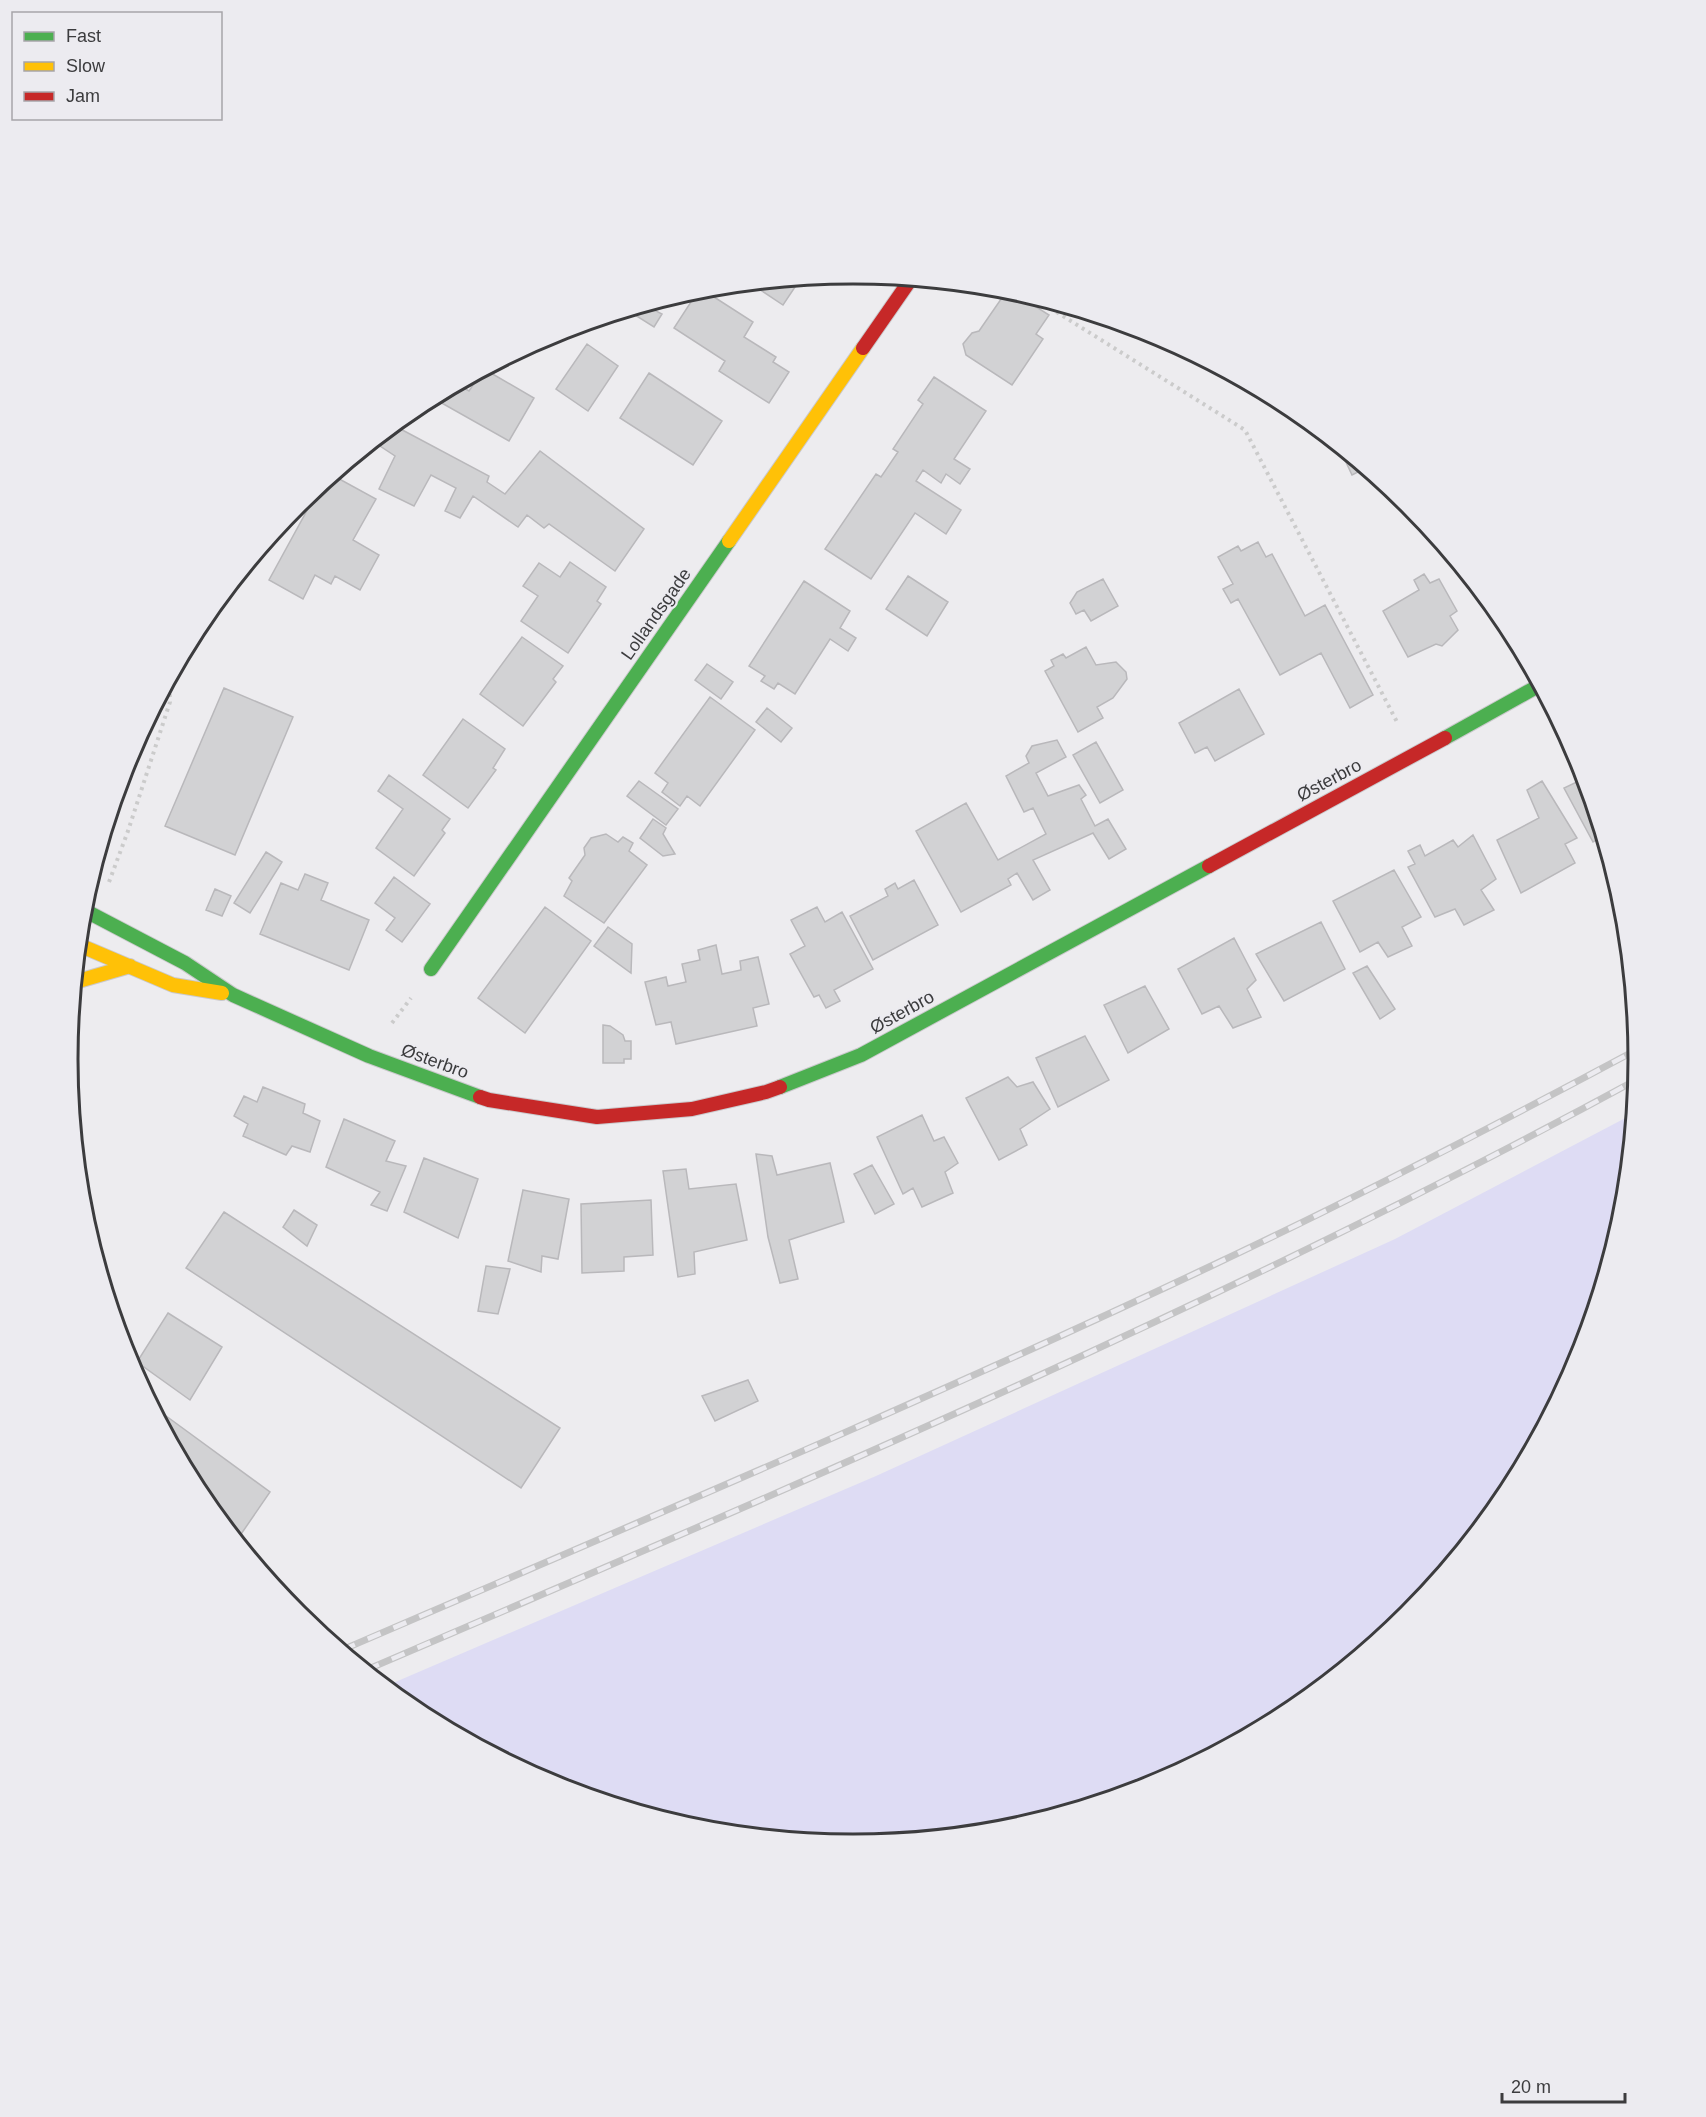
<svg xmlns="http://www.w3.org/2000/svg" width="1706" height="2117" font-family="Arial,sans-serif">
  <rect width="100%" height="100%" fill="#edecef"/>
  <path fill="#dedcf4" d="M1633,1114l-10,98 -44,147 -73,136 -98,119 -119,98 -136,72 -147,45 -153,15 -154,-15 -147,-45 -136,-73 -30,-25 490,-210 519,-237z"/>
  <path fill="#d2d2d4" stroke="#b9b8bb" stroke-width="1.5" d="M801,278l-18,27 -33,-22z
    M700,288l53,34 -9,15 32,20 -3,5 16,10 -20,31 -50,-32 6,-10 -51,-33z
    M1008,289l41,26 -13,19 7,5 -31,46 -46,-30 -3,-11 9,-11 7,-2z
    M657,301l-5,8 10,5 -8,13 -27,-17z
    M587,344l31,22 -30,45 -32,-22z
    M484,369l50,29 -25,43 -78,-44 26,-13 12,7z
    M649,373l73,48 -29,44 -73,-47z
    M934,377l52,34 -32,48 16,10 -10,15 -14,-10 -5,9 -18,-13 -7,11 45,29 -15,24 -31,-21 -44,66 -46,-30 51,-75 5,3 17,-25 -5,-3 30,-45 -5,-4z
    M393,425l96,51 -2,6 18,12 35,-43 104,78 -29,42 -66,-47 -5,4 -17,-13 -9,12 -45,-31 -13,22 -15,-7 11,-23 -25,-13 -17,31 -35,-17 16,-33 -15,-10z
    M1352,456l14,12 -14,7 -7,-15z
    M332,475l44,24 -23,41 26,15 -19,35 -25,-14 -4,8 -16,-9 -12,24 -34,-19 53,-97z
    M1258,542l8,15 6,-3 33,62 20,-11 48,90 -23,13 -29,-55 -41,22 -42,-76 -7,4 -8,-14 10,-5 -15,-27 20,-11 3,5z
    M570,562l36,25 -9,14 4,3 -33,49 -47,-32 17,-25 -15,-10 16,-23 21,14z
    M1424,574l6,9 9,-4 18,32 -7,5 8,14 -16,16 -6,-2 -28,13 -25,-46 36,-21 -5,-10z
    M908,576l40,26 -21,34 -41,-27z
    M1103,579l15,27 -27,15 -7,-11 -8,4 -6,-11 7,-11z
    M804,581l46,30 -10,17 16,10 -8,13 -18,-12 -35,55 -17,-11 -4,6 -13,-8 4,-5 -16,-10z
    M522,637l41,29 -10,13 3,3 -33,44 -43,-32z
    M1086,647l10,18 20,-3 10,10 1,7 -14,19 -16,9 6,11 -25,14 -33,-61 9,-5 -3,-6 12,-6 3,4z
    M707,664l26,18 -12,17 -26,-19z
    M224,688l69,29 -58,138 -70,-29z
    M1239,689l25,45 -49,27 -8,-14 -12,6 -16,-30z
    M710,697l45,33 -55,76 -13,-10 -7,10 -18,-14 6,-9 -13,-10z
    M767,708l25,20 -11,14 -25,-20z
    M463,719l42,30 -12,19 3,2 -28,38 -45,-33z
    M1057,740l9,17 -30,16 12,23 31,-11 7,10 -5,4 14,27 13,-7 18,30 -17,10 -16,-26 -60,27 17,30 -17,10 -16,-27 -9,6 3,6 -50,27 -45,-81 50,-28 32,57 48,-26 -13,-26 -9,4 -18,-36 23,-13 -3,-7 6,-10z
    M1096,742l27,48 -23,13 -27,-48z
    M389,775l61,44 -8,11 3,3 -31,43 -38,-28 27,-39 -25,-18z
    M1585,778l18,58 -10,6 -29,-54z
    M639,781l39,28 -12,16 -39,-29z
    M1542,781l35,57 -12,6 10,19 -54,30 -24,-53 42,-22 -12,-28z
    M653,819l13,9 -3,6 12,20 -12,2 -23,-18z
    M606,834l12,8 5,-5 10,6 -4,8 18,14 -43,58 -40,-27 8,-15 -3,-3 16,-23 -1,-7 7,-10z
    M1473,835l23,44 -15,11 13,20 -30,15 -9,-16 -20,8 -27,-50 7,-3 -7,-13 12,-6 5,11 28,-16 5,7z
    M266,852l16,10 -32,51 -16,-10z
    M1394,870l27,47 -19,10 10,19 -24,11 -10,-15 -18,10 -27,-51z
    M305,874l23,9 -7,17 48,20 -20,50 -89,-36 21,-51 17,7z
    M394,877l36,27 -28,38 -16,-12 9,-12 -20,-15z
    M914,880l24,45 -65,35 -23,-44 38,-20 -3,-7 10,-6 3,6z
    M215,889l16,7 -9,20 -16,-6z
    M545,907l46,34 -66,92 -47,-35z
    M817,907l8,15 17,-10 31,57 -39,21 6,11 -14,7 -7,-13 -5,2 -24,-43 15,-8 -14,-26z
    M1321,922l24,47 -61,32 -28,-47z
    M608,927l24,17 -1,29 -37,-27z
    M1234,938l22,42 -9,9 14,28 -28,11 -14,-22 -17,8 -24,-45z
    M716,945l6,29 19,-4 -1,-9 18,-4 11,47 -16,4 4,18 -81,18 -5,-22 -15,3 -11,-43 21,-5 2,9 18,-4 -4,-18 18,-4 -2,-10z
    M1367,966l28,43 -15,10 -27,-46z
    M1145,986l24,43 -41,24 -24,-48z
    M603,1025l7,1 13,9 2,6h6v18h-7v4h-21z
    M1085,1036l24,44 -51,27 -22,-49z
    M1008,1077l9,10 16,-5 17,27 -30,20 7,16 -28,15 -33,-62z
    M263,1087l42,17 -2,9 17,8 -10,31 -18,-6 -6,9 -43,-19 5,-12 -14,-8 10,-20 13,6z
    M922,1115l12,26 10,-4 14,26 -13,9 8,21 -31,14 -9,-19 -10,6 -26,-57z
    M344,1119l51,22 -9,20 20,5 -19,45 -16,-6 9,-13 -54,-25z
    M756,1154l16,2 5,19 53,-12 14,59 -55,18 9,39 -18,4 -12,-46z
    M424,1158l54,21 -20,59 -54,-26z
    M872,1165l22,39 -19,10 -21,-40z
    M686,1169l3,20 47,-5 11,56 -53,12 1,22 -17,3 -15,-106z
    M523,1190l46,9 -11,60 -16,-3 -1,16 -33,-11z
    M651,1200l2,55 -29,2v14l-42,2 -1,-69z
    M294,1210l23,15 -10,21 -24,-19z
    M224,1212l336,216 -39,60 -335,-220z
    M486,1266l24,3 -12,45 -20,-3z
    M168,1313l54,34 -32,53 -53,-38z
    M748,1380l10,21 -43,20 -13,-25z
    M162,1413l108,79 -33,48 -37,-45 -42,-78z"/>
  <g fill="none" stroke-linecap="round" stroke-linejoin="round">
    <g stroke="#cac9cc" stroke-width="16">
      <path id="fast" d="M1445,738l95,-53
        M82,909l103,54 48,32 136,61 111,41
        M431,969l298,-428
        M780,1087l81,-32 348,-189"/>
    </g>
    <g stroke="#cac9cc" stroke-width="16">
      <path id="slow" d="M729,541l134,-193
        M79,945l94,40 49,8
        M75,982l55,-16"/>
    </g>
    <g stroke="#cac9cc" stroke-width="16">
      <path id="jam" d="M863,348l48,-69
        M1209,866l236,-128
        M480,1097l9,3 108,17 95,-8 74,-17 14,-5"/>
    </g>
    <path stroke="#cbcbcb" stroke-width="4" stroke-dasharray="3 4.5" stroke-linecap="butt" d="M1031,296l214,134 152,292
      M109,882l19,-51 42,-129 -1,-21
      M392,1023l19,-25"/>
    <use href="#fast" stroke="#4caf50" stroke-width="14"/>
    <use href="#slow" stroke="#ffc107" stroke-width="14"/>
    <use href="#jam" stroke="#c62828" stroke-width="14"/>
    <g stroke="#c4c4c5" stroke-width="7">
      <path id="rail" d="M342,1650c290,-125 581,-248 867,-383 145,-68 287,-142 429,-218
        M366,1670c429,-184 860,-367 1270,-590"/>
    </g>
    <use href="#rail" stroke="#ecebf0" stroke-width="4.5" stroke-dasharray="14" stroke-linecap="butt"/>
  </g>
  <g text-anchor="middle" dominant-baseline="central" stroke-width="4.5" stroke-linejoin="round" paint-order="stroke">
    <g font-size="18" fill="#3c3c3e" stroke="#ecebf0">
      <text transform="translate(656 614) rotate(-55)">Lollandsgade</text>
      <text transform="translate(1329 780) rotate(-28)">Østerbro</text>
      <text transform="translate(902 1012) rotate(-29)">Østerbro</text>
      <text transform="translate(435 1061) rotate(20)">Østerbro</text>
    </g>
  </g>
  <path d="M0 0H1706V2117H0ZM78 1059a775 775 0 1 1 1550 0a775 775 0 1 1-1550 0Z" fill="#ecebf0" fill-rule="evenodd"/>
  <path fill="none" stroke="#3c3c3e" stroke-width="3" d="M78 1059a775 775 0 1 1 1550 0a775 775 0 1 1-1550 0Z"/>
  <rect x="12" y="12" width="210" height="108" fill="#ecebf0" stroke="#a6a5a9" stroke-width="1.5"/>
  <rect x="24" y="32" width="30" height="9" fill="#4caf50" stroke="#a6a5a9" stroke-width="1.5"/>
  <text x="66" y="42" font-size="18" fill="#3c3c3e">Fast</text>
  <rect x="24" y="62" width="30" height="9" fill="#ffc107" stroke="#a6a5a9" stroke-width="1.5"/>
  <text x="66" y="72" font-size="18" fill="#3c3c3e">Slow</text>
  <rect x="24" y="92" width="30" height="9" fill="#c62828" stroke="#a6a5a9" stroke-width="1.5"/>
  <text x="66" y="102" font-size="18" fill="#3c3c3e">Jam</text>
  <path d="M1502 2093v9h123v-9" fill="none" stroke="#3c3c3e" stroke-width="3"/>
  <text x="1511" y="2093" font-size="18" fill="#3c3c3e" stroke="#ecebf0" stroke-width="4.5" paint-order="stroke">20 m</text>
</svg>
